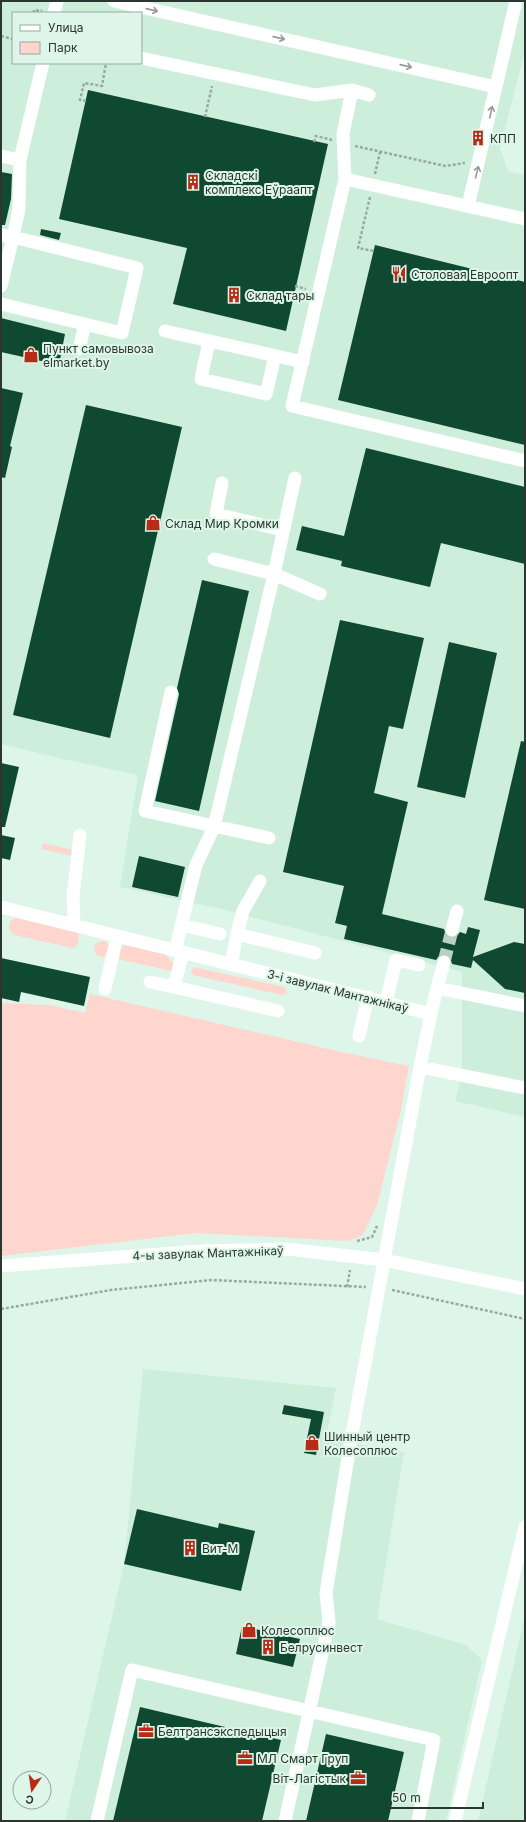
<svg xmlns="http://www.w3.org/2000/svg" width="526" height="1822" font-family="Inter,sans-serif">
  <rect width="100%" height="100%" fill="#def6e9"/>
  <path fill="#ceeedc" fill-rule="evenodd" d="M1,1h524v50l-25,97 8,23 17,4v942l-70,-16 7,-26v-103l-241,-63 -101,-22 18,-112 -75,-16 -62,-15zM13,13h128v50h-128z
    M143,1369l193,19 -10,51 78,13 -27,167 89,26 16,15 -36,161h-381l59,-257z
    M525,1615v206h-47z"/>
  <path fill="#ffd6cd" d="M43,843l30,7 -1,6 -31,-7z
    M16,918l60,14 3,2 -1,9 -3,5h-3l-58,-13c-7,-6 -7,-14 2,-17z
    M94 949a8 8 0 1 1 16 0a8 8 0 1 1-16 0Z
    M124,945l41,9 9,10 -2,7 -50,-11 -3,-1 2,-12z
    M194,967l91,20 2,6 -5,2 -89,-20 -2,-4z
    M90,994l256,59 63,13 -8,44 -24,95 -14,30 -15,6 -152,-8 -195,23v-253l49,2 35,8z"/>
  <path fill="#0f4932" d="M88,90l240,54 -42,187 -113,-27 14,-56 -128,-29z
    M1,172l11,2 -1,25 -6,26h-4z
    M41,229l20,4 -2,7 -19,-5z
    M375,245l150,37v163l-187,-45z
    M1,318l64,16 -6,31 -58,-13z
    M1,388l22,5 -13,53 2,1 -7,31 -4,-1z
    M86,405l96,22 -72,311 -97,-23z
    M366,448l159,39v77l-84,-21 -11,44 -89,-21 1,-5 -46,-11 6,-24 42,10z
    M202,580l47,11 -50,220 -44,-10 24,-107 -2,-6z
    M340,620l84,18 -21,91 -14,-3 -15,67 34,9 -26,112 62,15 2,6 4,3 7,-2 3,-4 6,2 2,-7 12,3 -7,27 41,-15 11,2v49l-20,-4 -32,-29 -2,8 -19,-4 -2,-7 -4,-3 -7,2 -3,4 -92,-21 3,-13 -12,-3 9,-37 -61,-14z
    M449,642l48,11 -32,145 -48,-11z
    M521,741l4,1v167l-41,-9z
    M1,763l18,4 -14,60h-4z
    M1,835l14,3 -5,22 -9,-2z
    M139,856l46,11 -7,30 -46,-10z
    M1,958l89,19 -6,29 -63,-14 -2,10 -18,-4z
    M284,1405l40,7 -8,43 -12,-2 7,-34 -29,-5z
    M137,1509l81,19 1,-5 36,8 -14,60 -117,-27z
    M242,1626l58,13 -7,28 -57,-13z
    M140,1707l141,33 -19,81h-149z
    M326,1734l78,18 -16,69h-82z"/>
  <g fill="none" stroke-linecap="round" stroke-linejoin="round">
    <path stroke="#bad0c4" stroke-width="13" stroke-dasharray="13 6" stroke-linecap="butt" d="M444,962l8,-32"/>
    <path stroke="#97aaa0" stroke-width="2.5" stroke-dasharray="3 2" stroke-linecap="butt" d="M34,13v-3l6,1 2,-1
      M1,36l12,3
      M86,101l-6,-1 4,-17 18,3 4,-23
      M205,117l7,-31
      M314,142l2,-6 16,4
      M355,146l90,20 20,-3
      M375,174l5,-22
      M370,197l-12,51 16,3
      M295,286l11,3
      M357,1241l15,-4 5,-11
      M347,1287l3,-17
      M392,1290l133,29
      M1,1309l110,-19 100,-10 155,7"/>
    <path stroke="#fff" stroke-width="13" d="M114,1l382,86
      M54,13l3,-12
      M141,58l174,37 37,-5 17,5
      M1,156l19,4 23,-97
      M345,179l-2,-45 9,-44
      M468,206l48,-205
      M525,219l-180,-40 -53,227 233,55
      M1,235l12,2 -12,49
      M1,304l121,29 15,-65 -124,-31 6,-28 1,-49
      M165,331l138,31
      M209,341l-8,38 65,15 9,-38
      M79,349l6,-25
      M295,478l-21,96 46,20
      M222,483l-6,31 67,16
      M171,692l-26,119 124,27
      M260,881l-17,30 -6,23 78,19
      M1,907l430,107 -11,53 -69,372 -25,154 3,29 -44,199
      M74,925l-1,-29 7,-61
      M182,925l38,9
      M452,930l5,-19
      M175,951l21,-86 18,-38 60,-253 -60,-15
      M183,952l-9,35 104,24
      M231,965l6,-31
      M150,982l24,5
      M437,988l7,-26
      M105,989l12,-53
      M386,1002l10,-42 23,5
      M431,1014l6,-26 88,18
      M359,1036l9,-39
      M420,1067l105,21
      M1,1266l200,-15 86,-2 97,11 141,29
      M97,1821l35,-151 302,70 -16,81
      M455,1821l70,-294"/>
  </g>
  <defs><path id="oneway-shaft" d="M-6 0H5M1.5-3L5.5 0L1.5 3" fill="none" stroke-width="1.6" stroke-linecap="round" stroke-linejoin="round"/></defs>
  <g stroke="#969a98">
    <use href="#oneway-shaft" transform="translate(152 10) rotate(13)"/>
    <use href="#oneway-shaft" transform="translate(279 38) rotate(13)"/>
    <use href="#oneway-shaft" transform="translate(406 66) rotate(13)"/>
    <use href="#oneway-shaft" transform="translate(491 112) rotate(-78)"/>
    <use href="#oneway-shaft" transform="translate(477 172) rotate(-76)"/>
  </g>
  <defs>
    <g id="building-bare" transform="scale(1.2)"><path d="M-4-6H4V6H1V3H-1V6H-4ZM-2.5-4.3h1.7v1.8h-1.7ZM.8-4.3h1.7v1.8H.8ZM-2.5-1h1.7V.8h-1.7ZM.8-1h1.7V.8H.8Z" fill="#b72b17" stroke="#def6e9" stroke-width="2.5" paint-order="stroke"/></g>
    <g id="restaurant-bare" transform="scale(1.2)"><path d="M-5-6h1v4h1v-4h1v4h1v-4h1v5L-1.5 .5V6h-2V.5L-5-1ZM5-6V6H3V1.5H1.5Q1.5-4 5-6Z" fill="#b72b17" stroke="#def6e9" stroke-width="2.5" paint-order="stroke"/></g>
    <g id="shop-bare" transform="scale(1.2)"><path d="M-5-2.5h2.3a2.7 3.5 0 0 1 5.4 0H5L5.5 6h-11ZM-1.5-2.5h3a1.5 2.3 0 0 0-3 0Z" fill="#b72b17" stroke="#def6e9" stroke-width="2.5" paint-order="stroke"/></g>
    <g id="office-bare" transform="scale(1.2)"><path d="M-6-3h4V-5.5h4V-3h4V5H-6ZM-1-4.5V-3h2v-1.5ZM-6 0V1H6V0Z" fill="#b72b17" stroke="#def6e9" stroke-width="2.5" paint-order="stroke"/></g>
  </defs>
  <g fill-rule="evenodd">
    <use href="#building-bare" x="478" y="138"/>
    <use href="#building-bare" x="193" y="182"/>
    <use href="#restaurant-bare" x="399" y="274"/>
    <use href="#building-bare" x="234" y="295"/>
    <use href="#shop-bare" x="31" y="355"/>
    <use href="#shop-bare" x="153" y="523"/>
    <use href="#shop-bare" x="312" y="1443"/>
    <use href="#building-bare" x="190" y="1548"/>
    <use href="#shop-bare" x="249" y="1630"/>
    <use href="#building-bare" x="268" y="1647"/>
    <use href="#office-bare" x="146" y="1731"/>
    <use href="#office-bare" x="245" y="1758"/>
    <use href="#office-bare" x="358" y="1778"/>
  </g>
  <g text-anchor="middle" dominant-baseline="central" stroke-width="4" stroke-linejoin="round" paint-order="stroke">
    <g font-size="12" fill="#2c3631" stroke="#def6e9" text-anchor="start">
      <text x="490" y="138">КПП</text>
      <text x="205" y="175">Складскі<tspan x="205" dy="14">комплекс Еўраапт</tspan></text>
      <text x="411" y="274">Столовая Евроопт</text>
      <text x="246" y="295">Склад тары</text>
      <text x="43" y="348">Пункт самовывоза<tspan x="43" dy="14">elmarket.by</tspan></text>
      <text x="165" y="523">Склад Мир Кромки</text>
      <text x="324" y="1436">Шинный центр<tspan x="324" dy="14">Колесоплюс</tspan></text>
      <text x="202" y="1548">Вит-М</text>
      <text x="261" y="1630">Колесоплюс</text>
      <text x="280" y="1647">Белрусинвест</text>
      <text x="158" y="1731">Белтрансэкспедыцыя</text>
      <text x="257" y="1758">МЛ Смарт Груп</text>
      <text x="346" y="1778" text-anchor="end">Віт-Лагістык</text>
    </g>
    <g font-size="12" fill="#2c3631" stroke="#def6e9">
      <text transform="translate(338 991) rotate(14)">3-і завулак Мантажнікаў</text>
      <text transform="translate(208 1253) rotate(-2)">4-ы завулак Мантажнікаў</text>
    </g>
  </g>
  <rect width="526" height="1822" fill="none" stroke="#2c3631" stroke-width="4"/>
  <rect x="12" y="12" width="130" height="52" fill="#def6e9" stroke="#97a99f"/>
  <rect x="20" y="25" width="20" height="6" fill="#ffffff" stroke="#97a99f"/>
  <text x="48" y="32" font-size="12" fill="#2c3631">Улица</text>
  <rect x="20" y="42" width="20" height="12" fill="#ffd6cd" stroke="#97a99f"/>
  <text x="48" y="52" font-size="12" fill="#2c3631">Парк</text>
  <g transform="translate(32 1790) rotate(193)"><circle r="19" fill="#def6e9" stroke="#97a99f"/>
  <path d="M0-3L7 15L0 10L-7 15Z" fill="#b72b17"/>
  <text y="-6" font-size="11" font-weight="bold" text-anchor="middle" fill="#2c3631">С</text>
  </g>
  <path d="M386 1802v6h97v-6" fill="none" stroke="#2c3631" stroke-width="2"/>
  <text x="392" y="1802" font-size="12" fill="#2c3631" stroke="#def6e9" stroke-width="3" paint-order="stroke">50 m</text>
</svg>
